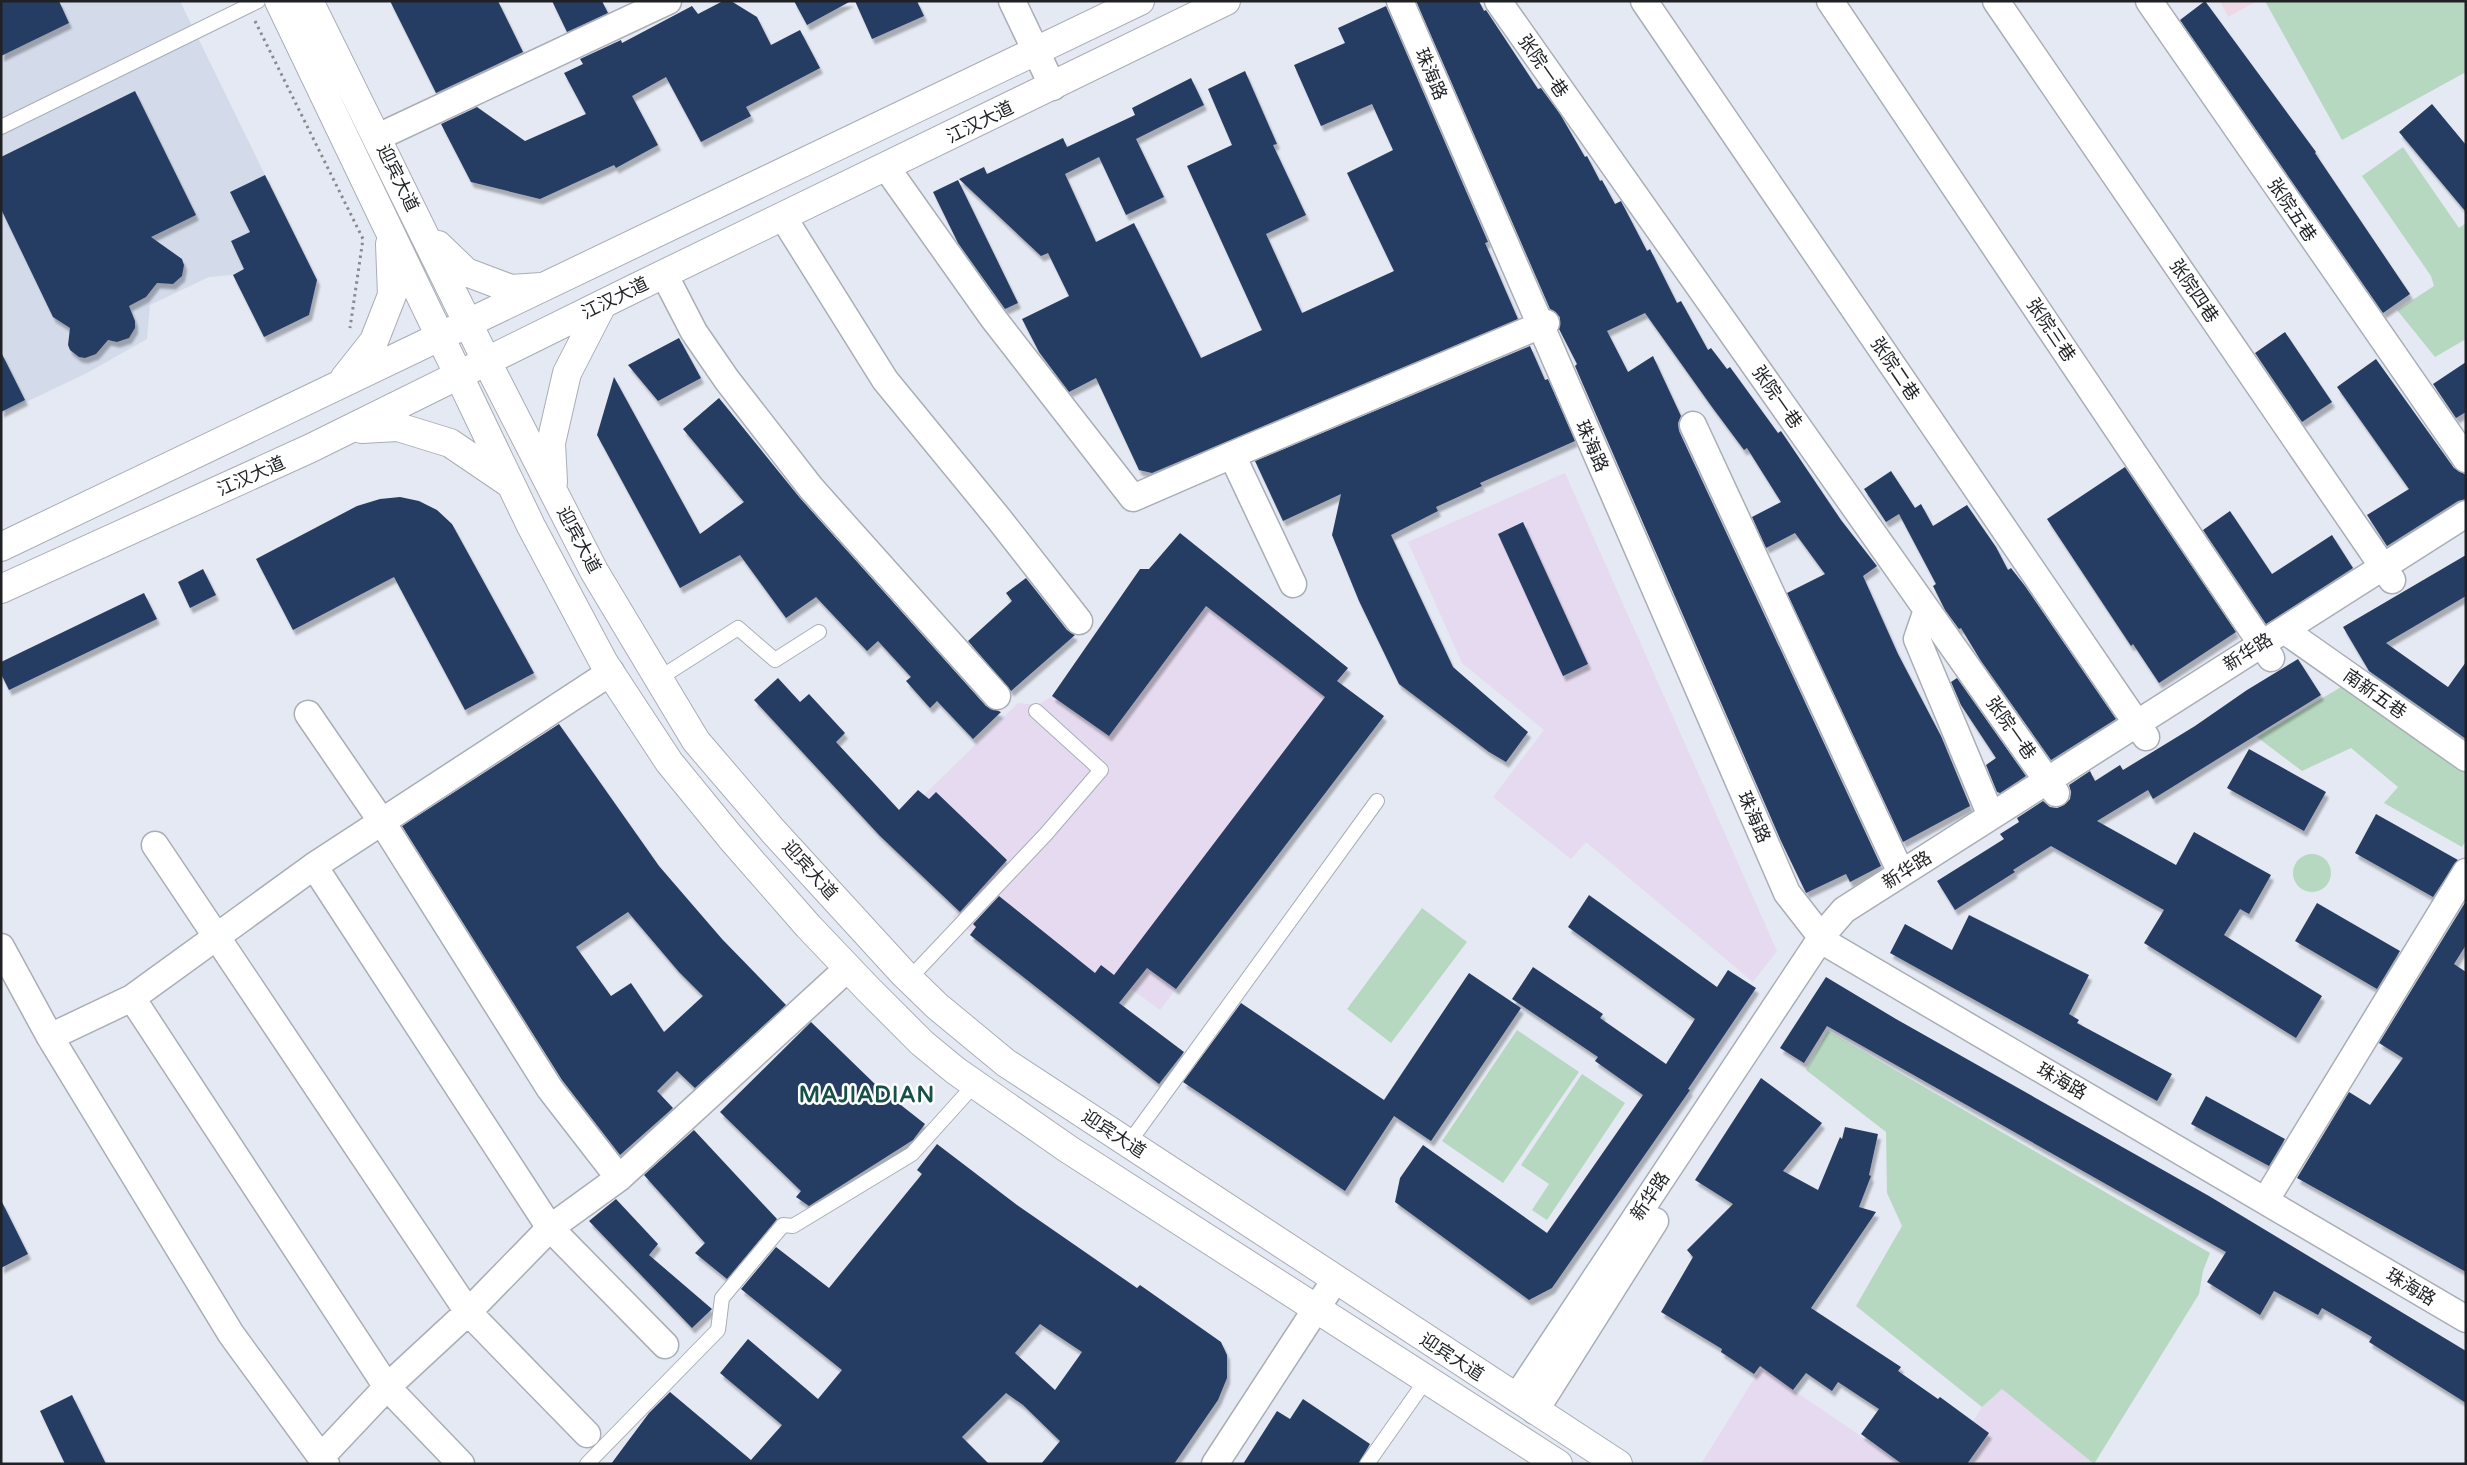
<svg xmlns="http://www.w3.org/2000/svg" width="2467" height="1465" font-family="'Varela Round','Noto Sans SC',sans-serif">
  <defs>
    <filter id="shadow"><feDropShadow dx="3" dy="5.5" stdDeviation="1" flood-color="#0004"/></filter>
  </defs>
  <rect width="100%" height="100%" fill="#e5e9f3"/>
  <path fill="#e5daef" d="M1565,473l212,478 -24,31 -167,-140 -15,17 -78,-62 51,-67 -82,-67 -54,-121z
    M1180,533l168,135 -11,13 47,35 -224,294 -29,-21 -16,19 -36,-28 -21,25 -106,-88 55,-57 -71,-68 -7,8 -5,-5 94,-92 20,2 14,-9z
    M1762,1366l31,24 109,74h-201z
    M2002,1389l92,75h-147l35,-57z"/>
  <path fill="#d3dbeb" d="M1,1h179l85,174 -35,17 20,40 -19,9 13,28 -11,6 -24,2 -59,28 -3,34 -60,34 -86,41z"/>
  <path fill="#eed8e6" d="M2220,1h37l-29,16z"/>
  <path fill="#b6d8c0" d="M2265,1h201v71l-124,68z
    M2403,147l56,81 7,-5v116l-31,18 -38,-47 37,-24 -3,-10 -69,-100z
    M2341,687l125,86v67l-4,7 -78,-44 14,-16 -47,-39 -49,23 -45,-34z
    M2293 873a19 19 0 1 1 38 0a19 19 0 1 1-38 0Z
    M1422,908l45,34 -76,101 -44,-34z
    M1517,1030l62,42 -76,111 -61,-42z
    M1828,1031l382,222 -7,18 -4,23 -105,170 -92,-75 -20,18 -126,-101 46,-80 -15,-33 -1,-61 -80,-62z
    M1582,1074l43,29 -78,117 -15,-10 17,-26 -28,-19z"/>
  <path fill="#283c63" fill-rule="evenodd" filter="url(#shadow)" d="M1,1h58l10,22 -68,33z
    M390,1h108l25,51 -87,41z
    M552,1h50l6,12 -41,19z
    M723,1h8l26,16 14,28 29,-15 20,38 -74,39 5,9 -50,26 -35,-65 -34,19 26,49 -42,23 -2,-3 -74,34 -69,-17 -30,-58 36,-17 48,34 61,-27 -22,-41 19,-9 -3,-5 41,-19 1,3 70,-37 6,8z
    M794,1h57l-44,24z
    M855,1h62l7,15 -52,23z
    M1416,1h63l5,10 2,-1 52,79 3,-1 19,26 25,43 2,-1 13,25 2,-1 13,24 6,-3 1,2 25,48 3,-2 27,54 4,-2 27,49 3,-2 16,21 3,-2 48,66 3,-2 60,89 36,46 -14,10 35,78 43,82 29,70 -67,36 -116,-249 38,-19 -30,-41 -29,15 -14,-31 29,-15 -34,-54 -3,2 -32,-43 -67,-94 -38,18 21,41 25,-16 28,60 -3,7 1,8 202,435 -31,16 -4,-8 -40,19 -25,-52 -206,-475 2,-2 -18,-35 1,-12 -10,-8z
    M2205,1l111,151 -1,1 95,141 -27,19 -203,-293z
    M1386,6l102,236 -3,1 33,76 -366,154 -13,-3 -43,-92 -27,14 -30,-40 -17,-33 47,-23 -21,-43 -7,3 -82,-77 25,-12 3,7 76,-36 4,9 68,-32 -3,-7 59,-30 13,27 -68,34 28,58 -38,18 -27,-58 -34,17 31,68 38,-19 67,135 61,-28 -75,-164 45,-21 -24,-56 37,-18 32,73 -4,1 33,70 -40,19 36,79 92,-42 -47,-98 46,-23 -21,-46 -51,22 -27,-61 51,-22 -7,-15z
    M135,91l61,124 -45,22 31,22 2,6 -2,11 -9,8 -16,-1 -11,14 -17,9 6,15v7l-6,10 -12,4 -9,-2 -12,14 -11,4 -6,-1 -9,-7 -2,-5 2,-17 -17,-11 -52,-108v-52z
    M2432,104l34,41v67l-67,-80z
    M265,175l52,105 -8,35 -45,22 -31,-62 11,-6 -13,-28 19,-9 -20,-40z
    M958,180l60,123 -13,6 -47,-66 -25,-51z
    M2285,332l47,70 -30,20 -47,-69z
    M679,338l22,40 -43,23 -30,-36z
    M1530,346l15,34 3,-1 27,62 -95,42 2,3 -46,21 2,4 -47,24 62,132 75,65 -22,30 -17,-10 -90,-68 -40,-83 -27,-66 9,-41 -58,27 -28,-60z
    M1,352l24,48 -24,12z
    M2376,359l78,109 12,7v24l-8,2 -71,45 -20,-31 42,-26 -72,-102z
    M2466,362v50l-10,6 -23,-34z
    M614,377l86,157 44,-32 -61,-73 36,-31 81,100 186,208 15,6 -28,27 -36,-38 -7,7 -24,-27 5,-4 -33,-36 -11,10 -51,-54 -30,21 -46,-63 -60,33 -83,-153z
    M2125,467l111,165 -77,51 -26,-39 -2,2 -84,-127z
    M1891,471l24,37 6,-4 12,22 34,-21 29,42 12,23 3,-2 14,18 91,133 -65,41 -70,-99 -20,-33 -2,1 -14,-19 -12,-24 3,-2 -37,-70 -13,8 -22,-33z
    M400,497l19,4 18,9 15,14 82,149 -69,37 -71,-133 -101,53 -37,-71 101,-53 23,-7z
    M2230,511l42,63 60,-39 21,33 -87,56 -63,-94z
    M1523,522l65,142 -25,12 -65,-142z
    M1180,533l168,135 -11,13 47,35 -208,273 -29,-21 -28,35 65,49 -25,32 -189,-149 6,-8 -3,-3 26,-28 96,77 6,-8 13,10 211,-278 -119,-91 -97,130 -57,-40 88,-127h9z
    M2466,555v41l-80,47 62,44 18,-25v77l-97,-68 -26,-44z
    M203,569l13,26 -26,13 -12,-26z
    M1026,578l41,52 8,5 -64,56 -43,-50 44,-40 -6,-8z
    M144,593l13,26 -148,71 -8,-16v-12z
    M2298,659l23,36 -168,104 -5,-9 -51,31 79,44 18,-33 77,43 -22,39 -9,-5 -16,26 98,61 -26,42 -152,-95 20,-33 -113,-64 -38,24 2,2 -60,38 -18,-29 67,-42 -4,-5 19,-12 -2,-4 26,-17 7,6 7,1 7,-3 6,-6 1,-7 -2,-7 21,-14 5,10 25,-16 3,5 72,-44 52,-36z
    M778,678l22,24 9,-8 36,39 -9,9 63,68 19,-20 11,9 7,-7 71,68 -47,52 -80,-76 -126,-136z
    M1957,678l69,98 -26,17 -3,-1 -11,-27 10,-7 -35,-53 -10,-23z
    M559,724l100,142 63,73 64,66 -91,83 -18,-17 -20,20 16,17 -53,47 -58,-75 -160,-254zM628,912l51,60 24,24 -39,36 -33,-49 -20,13 -35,-49z
    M2249,749l77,43 -22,39 -77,-43z
    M2376,814l82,46 -25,37 -78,-44z
    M1589,895l128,92 11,-17 28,18 -68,101 2,1 -138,198 -23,12 -134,-98 5,-24 23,-33 124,88 96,-138 -48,-34 3,-4 -86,-58 21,-32 70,47 -3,4 66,46 29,-45 -127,-92z
    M2466,901v44l-12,19 12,8v300l-169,-94 52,-86 21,13 33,-47 -24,-15z
    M2317,903l83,48 -23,38 -82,-48z
    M1969,915l120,60 -20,39 10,6 -2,3 95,51 -15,27 -267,-148 15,-29 47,26z
    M1469,973l52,35 -90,133 -37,-25 -49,75 -162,-109 58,-79 143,97z
    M1826,977l70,42 313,177 257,155v52l-97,-61 3,-5 -50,-29 -4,7 -44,-24 -14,24 -53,-33 19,-30 -399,-226 -23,37 -24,-15z
    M811,1022l67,65 47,37 -12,16 -104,66 -13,-9 5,-6 -81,-79z
    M1761,1078l61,45 -39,48 35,19 22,-53 2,2 3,-12 33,7 -9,41 2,1 -12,31 17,5 -65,96 90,59 -3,4 40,28 2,-2 49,36 -22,31h-65l-41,-30 18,-25 -41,-27 -6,9 -26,-18 -13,17 -33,-24 -6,8 -33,-22 1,-3 -61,-37 32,-55 -6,-7 46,-46 -38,-24z
    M2206,1096l79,43 -16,27 -78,-42z
    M694,1130l83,89 -50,60 -32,-26 10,-10 -61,-68z
    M937,1144l80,61 120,83 3,-3 81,57 6,13v23l-9,22 -44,64h-133l19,-23 -37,-36 -17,-12 -44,44 27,27h-378l38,-51 21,-21 81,68 31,-35 -62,-52 28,-34 70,60 24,-29 -101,-81 35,-42 53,41 93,-114 -5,-4zM1040,1324l42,28 -27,38 -40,-37z
    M616,1199l42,45 -9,11 63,54 -20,19 -103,-107z
    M1,1200l27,54 -27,14z
    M72,1395l34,69h-41l-25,-53z
    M1303,1399l67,45 -12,20h-115l34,-53 13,8z"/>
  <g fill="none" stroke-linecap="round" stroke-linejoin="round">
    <g stroke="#a9aeb6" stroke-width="16">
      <path id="lane" d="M1,127l257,-126
        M658,679l80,-51 37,32 44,-28
        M909,979l137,-145 55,-64 -65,-59
        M1128,1144l249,-343
        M587,1464l131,-134 4,-32 61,-73 10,1 119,-72 63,-70
        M1367,1464l59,-84"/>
    </g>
    <g stroke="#a9aeb6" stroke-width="29">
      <path id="street" d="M1012,1l41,86
        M1400,1l387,892 39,50 640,376
        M1498,1l558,792
        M1644,1l502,736
        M1830,1l441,657
        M1996,1l396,579
        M2149,1l317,458
        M378,137l290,-136
        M886,167l107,151 140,180 99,-43
        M783,217l102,163 114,139 80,102
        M664,274l30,58 33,48 84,108 186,208
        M1693,425l208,448
        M1293,584l-61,-129 314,-132
        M1927,610l-10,29 74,177
        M2284,630l182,128
        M308,714l74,108 168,267 69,89
        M155,845l313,467 119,122
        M314,866l236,362 115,117
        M1,947l49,90 181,297 95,130
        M132,998l255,389 74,77
        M50,1037l82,-39 182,-132 297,-194
        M2270,1193l196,-321
        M1516,1398l309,-466 19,-22 622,-396
        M1535,1411l120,-190
        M321,1457l66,-70 81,-75 82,-84 69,-50 229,-210
        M1215,1464l120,-184"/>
    </g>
    <g stroke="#a9aeb6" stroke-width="30">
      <path id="primary" d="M279,1l252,525 73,137 65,99 62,76 77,88 60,63 54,54 34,28 112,78 490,315
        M309,1l178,361 107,209 102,170 77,90 131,143 33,32 69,57 612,401
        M438,245l28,27 45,17 30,-2
        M344,379l30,-38 18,-46 -2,-51
        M362,429l36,-2 52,16 59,40
        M553,482l-2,-39 16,-70 35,-68
        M1,547l1139,-546
        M1,589l310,-141 324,-160 591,-287"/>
    </g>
    <path stroke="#878a90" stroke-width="3" stroke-dasharray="2.5 4" stroke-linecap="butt" d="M255,21l108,218 -13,89"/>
    <use href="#lane" stroke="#fff" stroke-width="14"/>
    <use href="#street" stroke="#fff" stroke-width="26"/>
    <use href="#primary" stroke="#fff" stroke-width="28"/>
  </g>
  <g text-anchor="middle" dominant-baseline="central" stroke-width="5" stroke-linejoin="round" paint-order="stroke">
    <g font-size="18" fill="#1f2124" stroke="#fff">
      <text transform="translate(1543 66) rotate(55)">张院一巷</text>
      <text transform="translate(1431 74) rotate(67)">珠海路</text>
      <text transform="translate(980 122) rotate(-26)">江汉大道</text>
      <text transform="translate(398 178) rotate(64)">迎宾大道</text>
      <text transform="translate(2292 210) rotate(56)">张院五巷</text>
      <text transform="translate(2194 291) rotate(56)">张院四巷</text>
      <text transform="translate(615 298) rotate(-26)">江汉大道</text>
      <text transform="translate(2051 330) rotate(56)">张院三巷</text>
      <text transform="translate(1895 369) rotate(56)">张院二巷</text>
      <text transform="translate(1777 397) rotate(55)">张院一巷</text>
      <text transform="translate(1592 446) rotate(66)">珠海路</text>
      <text transform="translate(251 476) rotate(-24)">江汉大道</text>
      <text transform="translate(579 540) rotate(62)">迎宾大道</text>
      <text transform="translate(2248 652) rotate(-32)">新华路</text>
      <text transform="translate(2375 694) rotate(35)">南新五巷</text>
      <text transform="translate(2011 728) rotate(55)">张院一巷</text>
      <text transform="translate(1754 817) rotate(66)">珠海路</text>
      <text transform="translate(810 870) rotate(48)">迎宾大道</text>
      <text transform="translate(1907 870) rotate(-32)">新华路</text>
      <text transform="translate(2062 1081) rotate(30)">珠海路</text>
      <text transform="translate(1114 1134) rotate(33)">迎宾大道</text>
      <text transform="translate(1650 1196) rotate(-56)">新华路</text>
      <text transform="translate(2411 1287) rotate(31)">珠海路</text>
      <text transform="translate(1452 1357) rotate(33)">迎宾大道</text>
    </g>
    <g font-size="22" font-weight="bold" letter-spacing="1" fill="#165049" stroke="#fff">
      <text x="867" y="1095">MAJIADIAN</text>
    </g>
  </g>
  <rect width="2467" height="1465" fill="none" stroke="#1f2124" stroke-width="5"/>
</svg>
